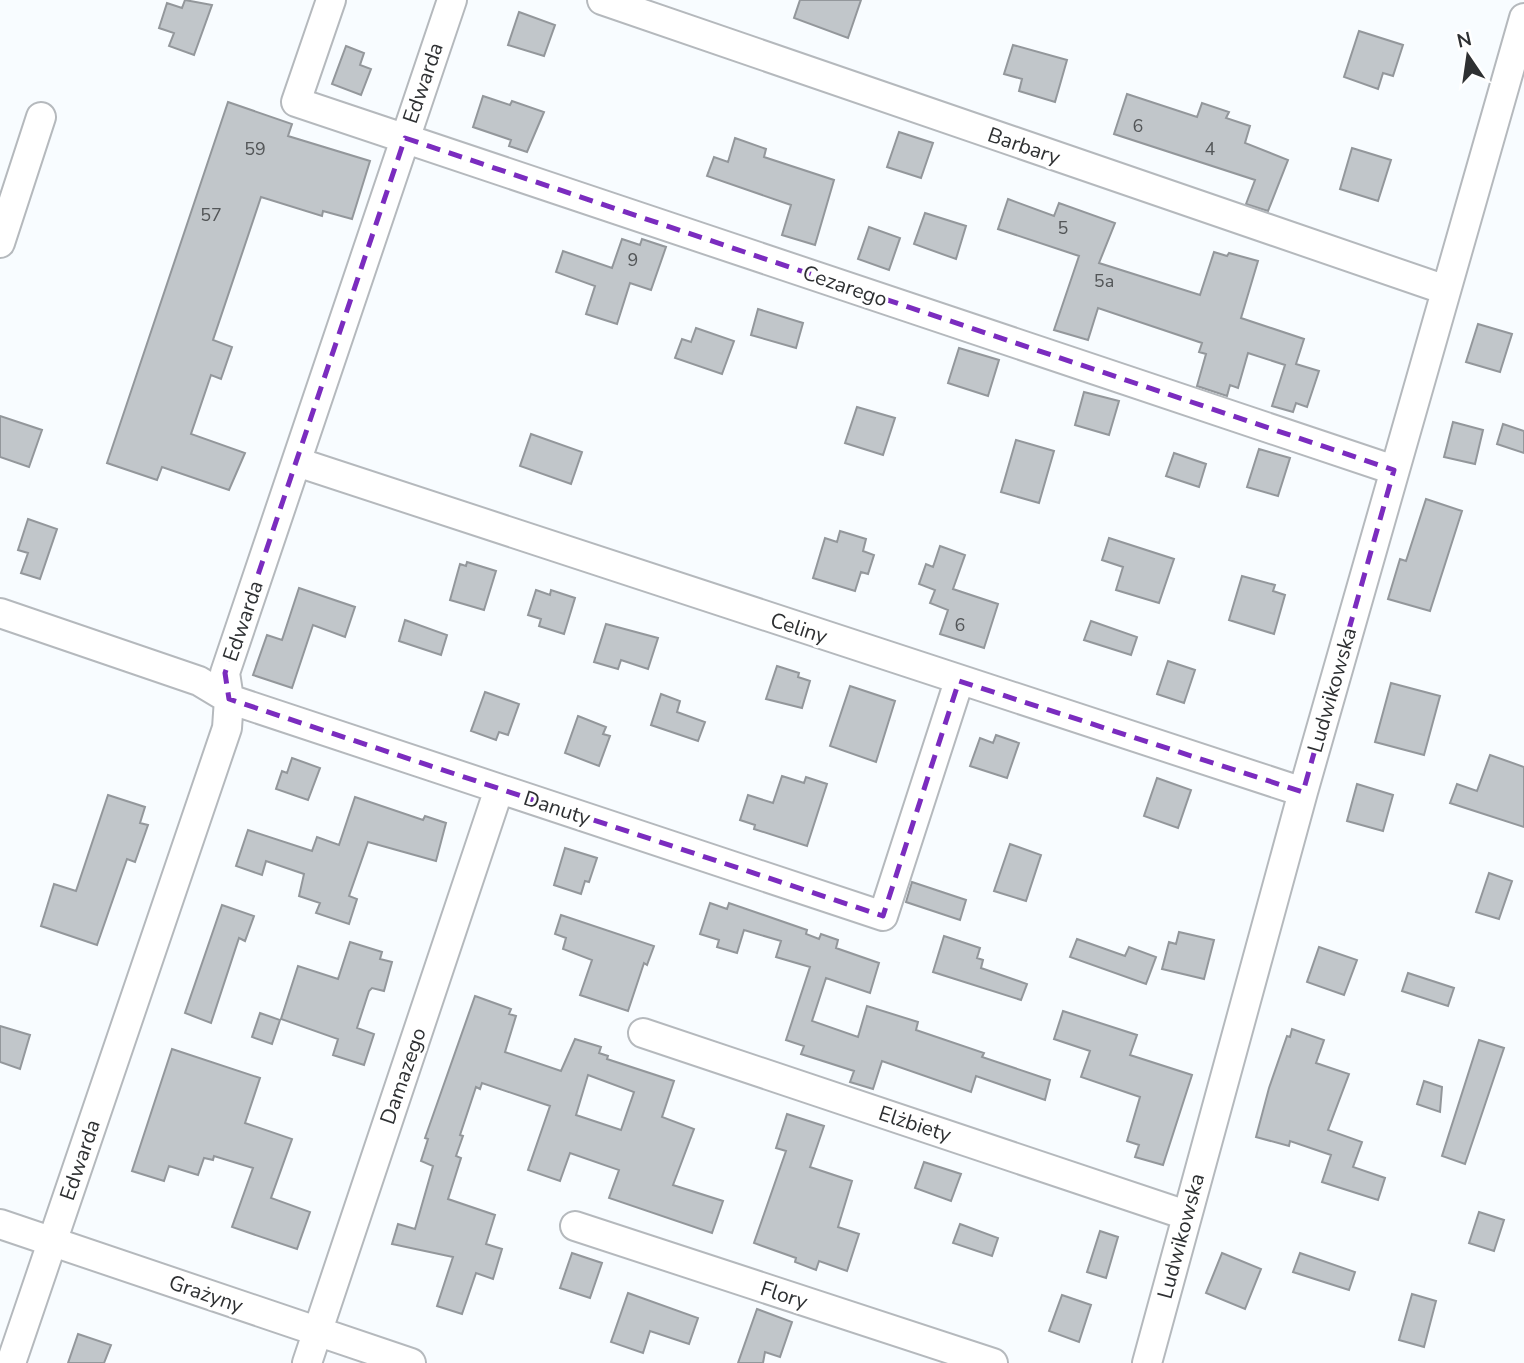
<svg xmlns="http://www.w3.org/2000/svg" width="1524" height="1363" font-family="'Nunito Sans',sans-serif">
  <rect width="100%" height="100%" fill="#f8fcff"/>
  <path fill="#c1c6ca" stroke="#93979b" stroke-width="2" fill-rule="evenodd" d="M185,0l27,5 -18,50 -25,-9 5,-13 -15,-5 8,-25 15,5z
    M800,0h61l-13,38 -54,-20z
    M519,12l36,13 -11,31 -36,-11z
    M1359,31l44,14 -10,31 -10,-3 -5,16 -34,-12z
    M1013,45l54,15 -12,42 -36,-11 3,-12 -18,-5z
    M346,46l18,7 -4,12 11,4 -10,26 -29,-11z
    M1127,94l70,23 5,-14 27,9 -3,6 24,8 -5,17 43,17 -20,51 -22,-7 9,-24 -141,-46z
    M483,96l27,9 2,-4 32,11 -17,40 -18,-6 2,-6 -38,-13z
    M228,102l64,22 -4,12 82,25 -18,58 -29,-8 -1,5 -61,-19 -48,143 19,7 -11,32 -10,-4 -20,59 54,19 -16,37 -67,-23 -5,13 -50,-17z
    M899,132l34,11 -12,35 -34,-11z
    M735,138l31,11 -2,8 70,23 -19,65 -33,-10 9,-30 -84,-29 7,-19 14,5z
    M1352,148l39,12 -13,41 -38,-12z
    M1008,199l46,17 5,-13 56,20 -16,40 101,32 14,-43 13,4 2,-3 29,8 -17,57 63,21 -8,25 23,7 -12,36 -11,-4 -3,9 -21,-6 13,-41 -37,-12 -10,35 -8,-3 -3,11 -30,-10 9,-32 -7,-2 3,-9 -104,-35 -10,32 -34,-10 25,-74 -81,-27z
    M925,213l41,13 -10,33 -42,-15z
    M869,227l31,11 -11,32 -31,-11z
    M622,239l18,6 2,-6 24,8 -15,43 -21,-7 -13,41 -31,-10 9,-28 -39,-14 7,-21 49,17z
    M758,309l45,14 -7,25 -45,-13z
    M1478,324l34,10 -12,38 -34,-10z
    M696,328l38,13 -12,33 -47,-16 7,-19 9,3z
    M959,348l40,12 -11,36 -40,-13z
    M1084,392l35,9 -10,34 -34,-10z
    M857,407l38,11 -12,37 -38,-12z
    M0,416l42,14 -13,37 -29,-10z
    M1453,422l30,8 -8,34 -31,-7z
    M1503,424l21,7v22l-27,-9z
    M531,434l51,18 -11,32 -51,-18z
    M1016,440l38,11 -15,52 -38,-11z
    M1259,449l31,9 -12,38 -31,-9z
    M1174,453l32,11 -7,23 -33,-11z
    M1426,499l36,12 -32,100 -42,-12 12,-40 6,2z
    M28,519l29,10 -17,50 -19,-6 7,-20 -10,-3z
    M840,531l26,8 -3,12 11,4 -6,19 -7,-2 -6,19 -42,-13 12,-40 12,4z
    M1109,538l65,21 -15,44 -43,-13 7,-23 -21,-7z
    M940,546l25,9 -12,34 45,15 -14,44 -44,-14 8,-24 -18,-7 5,-13 -16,-6 7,-20 7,3z
    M467,562l29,9 -12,39 -34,-10 10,-36 6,2z
    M1242,576l33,9 -2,6 12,4 -11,39 -45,-14z
    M299,588l56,19 -10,30 -32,-12 -21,63 -39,-13 14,-40 15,5z
    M536,590l14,5 1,-5 24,8 -11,36 -25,-8 2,-7 -13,-4z
    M405,620l42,15 -6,20 -42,-14z
    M1091,621l46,16 -6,18 -47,-15z
    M606,624l52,14 -10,31 -27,-9 -3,9 -24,-7z
    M1168,661l27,9 -11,33 -27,-9z
    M777,666l22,7 -1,4 12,4 -8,27 -36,-9z
    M1391,683l49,13 -16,59 -49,-13z
    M850,686l45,15 -19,61 -46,-16z
    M485,692l34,12 -11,31 -9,-3 -3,8 -25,-9z
    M661,694l19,7 -3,11 28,10 -7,19 -47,-16z
    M578,716l28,11 -3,7 7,2 -11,30 -34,-13z
    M996,735l23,8 -12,35 -37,-12 10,-28 13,5z
    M1490,755l34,12v60l-74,-24 7,-19 20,7z
    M292,758l28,10 -12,32 -32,-11 6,-18 5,2z
    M782,776l22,7 2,-6 21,7 -20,62 -53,-17 1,-4 -15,-5 8,-25 25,8z
    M1157,778l34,12 -13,38 -34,-12z
    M1357,784l36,11 -10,36 -36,-10z
    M108,795l37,12 -5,16 8,2 -13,37 -8,-3 -30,86 -56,-19 13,-42 22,7z
    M355,797l68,23 2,-4 21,7 -10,38 -68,-19 -19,54 8,3 -8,25 -33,-11 4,-10 -21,-7 5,-22 -38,-13 -4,14 -26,-9 12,-36 64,21 5,-14 22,8z
    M1010,844l31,11 -15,46 -32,-10z
    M565,848l32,10 -8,24 -4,-1 -4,13 -27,-9z
    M1489,873l23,8 -13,38 -23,-7z
    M912,882l54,18 -6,20 -54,-18z
    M710,903l17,6 2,-6 78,27 -1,4 13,5 2,-5 17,6 -2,8 43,15 -9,30 -44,-15 -14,43 46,16 9,-31 51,16 -2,8 68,23 -2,4 68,23 -5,20 -69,-24 -5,16 -89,-31 -9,28 -23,-7 4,-11 -53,-17 3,-8 -18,-6 24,-73 -34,-10 5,-16 -37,-11 -7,23 -20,-6 2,-7 -19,-6z
    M222,905l32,11 -9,25 -6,-3 -28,85 -26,-10z
    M561,915l93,31 -7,19 -3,-2 -16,48 -48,-16 12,-35 -29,-11 3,-11 -11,-4z
    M1179,932l35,8 -10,39 -42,-10 7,-27 7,2z
    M944,936l36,12 -3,10 6,2 -2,8 46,16 -6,16 -88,-28z
    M1077,939l48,17 4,-9 27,10 -10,27 -76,-27z
    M350,942l32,10 -2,7 12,3 -8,29 -12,-3 -3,3 -12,37 17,6 -10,31 -31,-10 5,-16 -57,-20 17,-53 40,13z
    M1319,947l38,13 -13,35 -37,-13z
    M1408,973l46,15 -6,18 -46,-15z
    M475,996l36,13 -2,5 7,2 -11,36 56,19 14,-32 26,8 -2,6 9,3 -1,3 67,22 -12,36 32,12 -21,56 50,16 -11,32 -103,-35 10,-28 -49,-17 -10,28 -32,-11 22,-64 -68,-23 -2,6 -4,-2 -16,48 3,1 -7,20 5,2 -13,41 47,16 -9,29 16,5 -9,30 -17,-6 -14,41 -25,-8 16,-49 -61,-13 6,-20 17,5 18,-63 -12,-5 7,-22 -3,-1zM588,1075l46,17 -13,38 -45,-15z
    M1063,1011l74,24 -7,20 62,20 -29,90 -28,-8 4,-12 -12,-4 13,-44 -59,-20 9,-26 -36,-12z
    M260,1013l20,7 -8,24 -20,-7z
    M0,1026l30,9 -10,34 -20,-7z
    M1292,1029l32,11 -8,23 33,11 -21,56 34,12 -9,25 32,11 -7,22 -56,-18 9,-27 -41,-14 -1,5 -33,-9 13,-49 18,-52 3,1z
    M1479,1040l25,8 -39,116 -23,-8z
    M172,1049l88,29 -15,45 47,16 -21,59 39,14 -13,37 -65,-22 21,-59 -39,-12 -1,4 -9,-2 -6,17 -29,-9 -5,15 -32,-10z
    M1424,1081l18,6 -2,25 -23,-8z
    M787,1114l37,12 -14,41 42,14 -14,46 21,7 -12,37 -28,-10 -3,9 -21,-8 1,-4 -42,-15 32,-92 -10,-3z
    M924,1162l37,12 -10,27 -36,-13z
    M1479,1212l25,8 -10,31 -25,-8z
    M960,1224l38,14 -6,18 -39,-13z
    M1100,1231l18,6 -12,41 -19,-6z
    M572,1253l30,10 -12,35 -30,-10z
    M1222,1253l39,16 -16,40 -39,-16z
    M1300,1253l55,19 -6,18 -56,-18z
    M628,1293l70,25 -9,26 -39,-13 -7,22 -32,-11z
    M1412,1294l24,7 -12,46 -25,-7z
    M1062,1295l29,10 -12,37 -30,-11z
    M757,1309l35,13 -12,35 -15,-5 -2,11h-25z
    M78,1334l33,11 -7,18h-36z"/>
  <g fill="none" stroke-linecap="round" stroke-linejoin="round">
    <g stroke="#b5b9bd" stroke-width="32">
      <path id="minor" d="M331,0l-35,102 1098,368
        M602,0l844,290
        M0,243l41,-126
        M297,462l1006,330
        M0,613l199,68 30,18 654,217 76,-235
        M643,1033l543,182
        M0,1224l411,139
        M575,1226l418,137
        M11,1363l216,-635 2,-29 -4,-26 227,-673
        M307,1363l192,-574
        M1147,1363l156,-571 221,-774"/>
    </g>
    <use href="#minor" stroke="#fff" stroke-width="28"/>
  </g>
  <path fill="none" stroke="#7b2cbf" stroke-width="5" stroke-dasharray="14 9" stroke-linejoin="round" d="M405,138l989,332 -91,322 -344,-111 -76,235 -654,-217 -4,-26z"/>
  <g text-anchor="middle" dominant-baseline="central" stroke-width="6" stroke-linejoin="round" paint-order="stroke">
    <g font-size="18" fill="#535658">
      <text x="1138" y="126">6</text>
      <text x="255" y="149">59</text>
      <text x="1210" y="149">4</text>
      <text x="211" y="215">57</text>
      <text x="1063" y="228">5</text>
      <text x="633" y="260">9</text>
      <text x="1104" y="281">5a</text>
      <text x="960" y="625">6</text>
    </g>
    <g font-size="21" fill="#2e3032" stroke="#fff">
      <text transform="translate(423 83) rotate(-71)">Edwarda</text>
      <text transform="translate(1024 146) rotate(19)">Barbary</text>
      <text transform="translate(845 286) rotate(19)">Cezarego</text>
      <text transform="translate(243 621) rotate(-71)">Edwarda</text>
      <text transform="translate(799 628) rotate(18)">Celiny</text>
      <text transform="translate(1332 690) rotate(-74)">Ludwikowska</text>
      <text transform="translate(557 808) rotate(18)">Danuty</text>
      <text transform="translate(403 1076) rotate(-71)">Damazego</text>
      <text transform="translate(915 1124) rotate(18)">Elżbiety</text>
      <text transform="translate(80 1160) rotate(-71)">Edwarda</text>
      <text transform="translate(1181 1236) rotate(-75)">Ludwikowska</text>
      <text transform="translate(206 1294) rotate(19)">Grażyny</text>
      <text transform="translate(784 1295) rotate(18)">Flory</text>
    </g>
  </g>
  <g transform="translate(1468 56) rotate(347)" stroke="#ffffff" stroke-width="5" paint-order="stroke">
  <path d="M0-5L12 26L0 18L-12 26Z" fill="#2e3032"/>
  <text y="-10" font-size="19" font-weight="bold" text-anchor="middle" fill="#2e3032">N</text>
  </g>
</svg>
